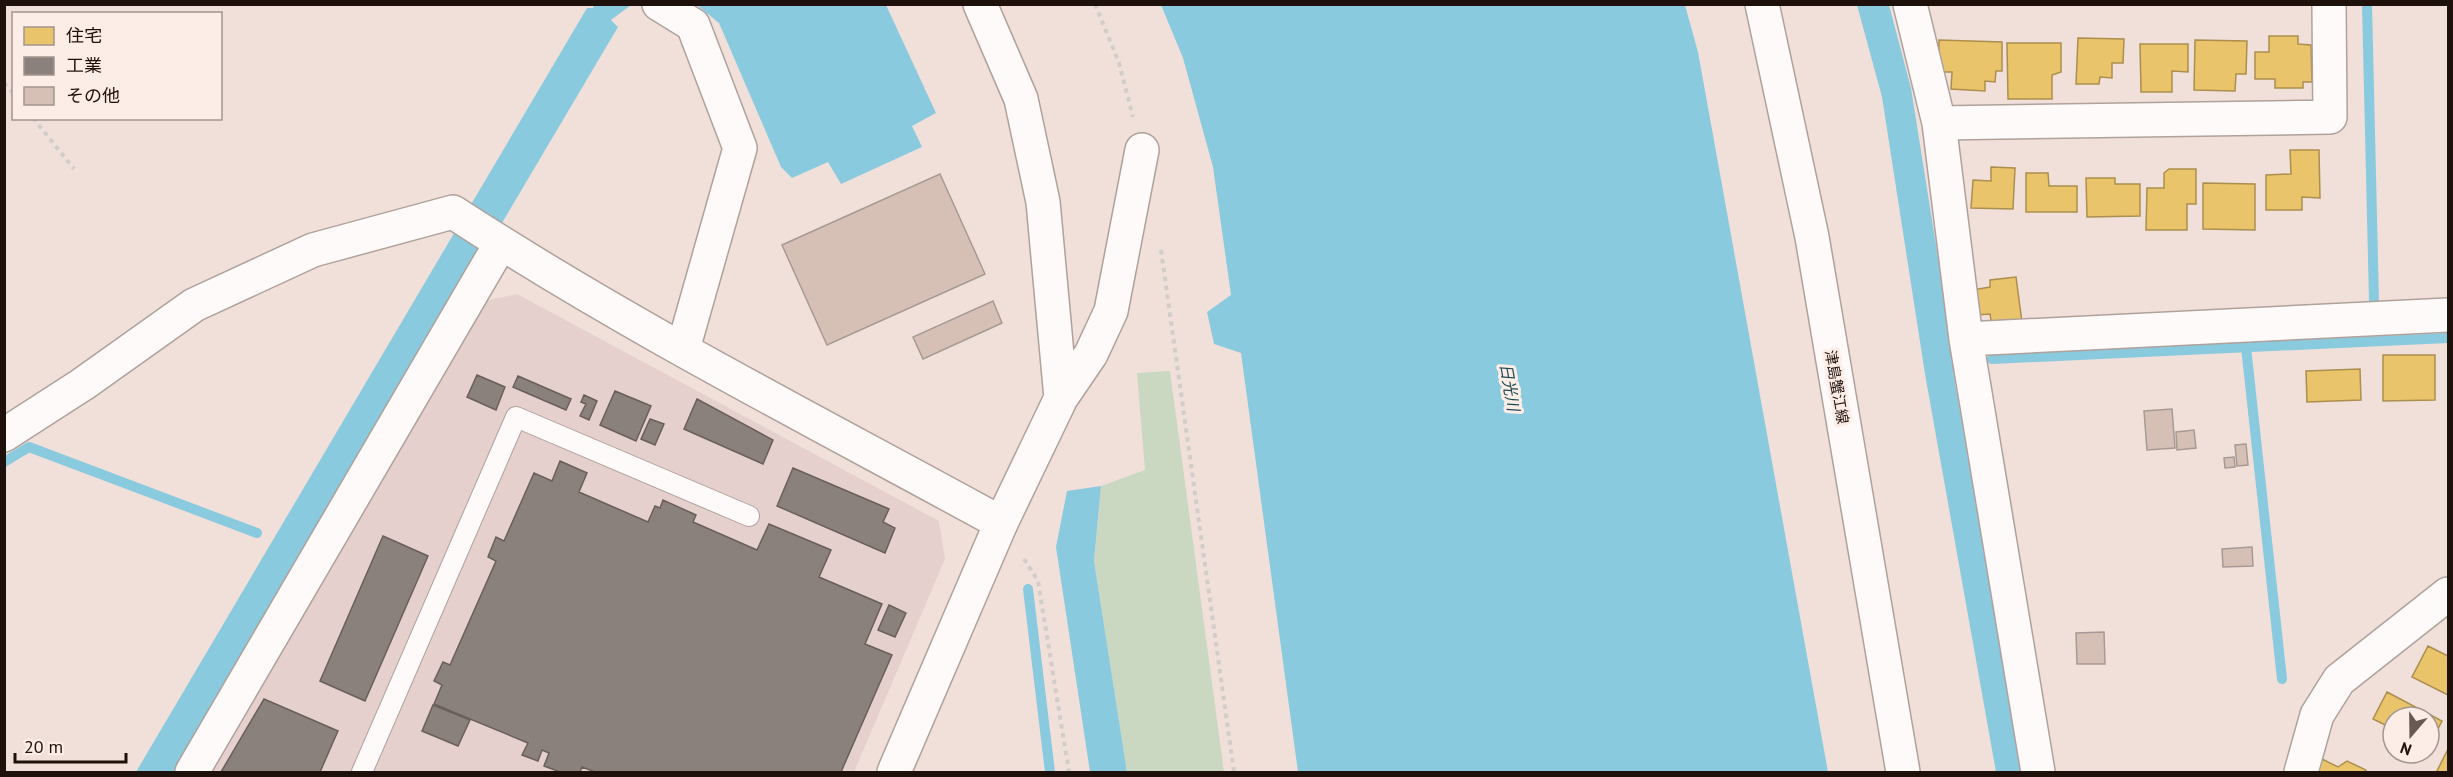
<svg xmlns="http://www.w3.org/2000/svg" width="2453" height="777" font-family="'PT Sans','Noto Sans JP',sans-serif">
  <rect width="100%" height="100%" fill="#f0e0d9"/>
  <path fill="#e6d0ce" d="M517,294l422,227 6,38 -91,213h-648l274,-470z"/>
  <path fill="#cad8c2" d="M1170,371l54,401h-97l-33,-211 7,-75 44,-16 -8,-97z"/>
  <path fill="#8acadf" d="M594,5h37l-20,15 7,7 -441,745h-41l451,-764h6z
    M697,5h189l50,108 -24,13 10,21 -81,37 -13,-22 -36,16 -11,-11 -62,-144z
    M1161,5h524l13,47 130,720h-530l-57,-419 -27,-9 -7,-32 24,-17 -18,-128 -30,-109z
    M1857,5h32l22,83 45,283h-3l69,401h-26l-71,-398 -43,-277z
    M1101,486l-7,75 33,211h-37l-34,-225 11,-56z"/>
  <path fill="#e9c46a" stroke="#ac8e4e" stroke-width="1.5" d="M2269,36h29v8l13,1 1,37h-9v6h-28v-9h-20v-27h14z
    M2078,38l46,1 -1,24h-11v15l-12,-1 -1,7h-23z
    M1939,40l63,2v29h-6l-1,11 -10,-1v10l-34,-2 1,-17h-14z
    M2195,40l52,1 -1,33h-10l-1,17 -41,-1z
    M2007,43h54v29l-9,3v24h-44z
    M2140,44h48v28l-16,-1v21h-31z
    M2290,150h29l1,48 -18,-1v13h-36v-35l25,-1z
    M1991,167l24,1 -2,41 -42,-1 2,-28 18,1z
    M2169,169h27v35h-9v26h-41l1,-42h17v-15z
    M2026,173h22l1,13h28v26h-51z
    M2086,178h29v6h25v32l-53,1z
    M2203,183l52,1v46l-52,-1z
    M2016,277l6,45 -30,4 -2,-12 -14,1 -4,-25 18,-3v-7z
    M2383,355h52v45l-52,1z
    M2360,369l1,31 -54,2 -1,-31z
    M2428,646l20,10v39l-36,-18z
    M2387,692l55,29 -13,25v-29h-36v12l-20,-10z
    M2448,749v23h-9l-2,-1z
    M2322,759l16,8 9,-6 19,9 -1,2h-50z"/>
  <path fill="#8a817c" stroke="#6a5f5a" stroke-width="1.5" d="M477,375l28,12 -9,23 -29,-13z
    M518,376l53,23 -5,11 -53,-23z
    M615,391l36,15 -15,35 -36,-16z
    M584,395l13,6 -8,19 -9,-4 6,-12 -5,-2z
    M697,399l76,41 -10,24 -79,-35z
    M650,419l14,5 -9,21 -14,-6z
    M560,461l27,12 -8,19 69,30 7,-16 5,2 3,-8 33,15 -3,7 64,28 12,-26 62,26 -12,27 63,27 -17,40 27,11 -51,117h-246l-13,-5 -2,5h-20l-16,-6 5,-13 -7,-3 -4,11 -16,-6 6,-12 -94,-39 8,-19 -8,-4 9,-19 7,3 46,-104 -8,-4 8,-20 8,4 30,-68 18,8z
    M793,468l96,41 -6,13 12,6 -10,25 -108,-47z
    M383,536l45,20 -63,145 -45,-20z
    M889,605l17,8 -11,24 -17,-7z
    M264,699l74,32 -18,41h-99z
    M433,705l37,15 -12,26 -36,-15z"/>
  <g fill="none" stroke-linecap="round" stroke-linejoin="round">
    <path stroke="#8acadf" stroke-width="10" d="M2367,4l7,298
      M2246,347l36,332
      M1992,359l456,-21
      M4,462l25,-15 228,86
      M1028,589l22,183"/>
  </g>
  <path fill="#d6c0b6" stroke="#a79a94" stroke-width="1.5" d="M940,174l45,100 -158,71 -45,-100z
    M993,301l9,22 -79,36 -10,-22z
    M2172,409l3,39 -28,2 -3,-39z
    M2194,430l2,18 -19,2 -1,-18z
    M2246,444l2,21 -11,1 -2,-21z
    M2234,457l1,10 -10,1 -1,-10z
    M2252,547l1,19 -30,1 -1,-18z
    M2104,632l1,32h-28l-1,-31z"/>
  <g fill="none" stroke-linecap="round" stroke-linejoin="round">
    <g stroke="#afa19b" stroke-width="22">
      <path id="service" d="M362,772l154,-355 233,99"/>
    </g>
    <g stroke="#afa19b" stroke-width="36">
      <path id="minor" d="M659,4l34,21 47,123 -57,201
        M1910,4l29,119 27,216 72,433
        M1939,123l391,-6 -1,-113
        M1966,339l482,-24
        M1061,398l30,-44 20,-43 31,-161
        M4,435l79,-51 111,-79 119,-55 140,-38c176,115 364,210 548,311l60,-125 -18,-196 -22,-103 -41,-95
        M192,772l309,-529
        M2301,772l16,-57 22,-35 109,-86"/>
    </g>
    <g stroke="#afa19b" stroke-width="36">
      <path id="tertiary" d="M894,772l107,-249"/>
    </g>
    <g stroke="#afa19b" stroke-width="36">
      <path id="secondary" d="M1762,4l50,233 91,535"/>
    </g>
    <path stroke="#d2cdcb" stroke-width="4" stroke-dasharray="4.5 4.5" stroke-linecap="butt" d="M1095,4l24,59 14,54
      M4,83l10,11
      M33,118l41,51
      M1161,250l73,522
      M1024,559l14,22 31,191"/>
    <use href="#service" stroke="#fdfaf9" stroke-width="20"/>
    <use href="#minor" stroke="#fdfaf9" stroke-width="33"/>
    <use href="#tertiary" stroke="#fdfaf9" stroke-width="33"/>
    <use href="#secondary" stroke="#fdfaf9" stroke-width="33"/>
  </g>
  <g text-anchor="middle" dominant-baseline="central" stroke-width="6" stroke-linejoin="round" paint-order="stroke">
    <g font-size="15" fill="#1e110c" stroke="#fcede6">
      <text transform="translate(1837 387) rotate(80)">津島蟹江線</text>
    </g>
    <g font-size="16" font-style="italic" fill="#1b4755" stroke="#fcede6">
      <text transform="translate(1510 387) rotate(80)">日光川</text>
    </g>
  </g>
  <rect width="2453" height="777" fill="none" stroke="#1e110c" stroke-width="12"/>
  <rect x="12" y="12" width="210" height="108" fill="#fcede6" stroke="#a3958f" stroke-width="1.5"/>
  <rect x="24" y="27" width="30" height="18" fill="#e9c46a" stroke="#a3958f" stroke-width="1.5"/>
  <text x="66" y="42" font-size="18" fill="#1e110c">住宅</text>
  <rect x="24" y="57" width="30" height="18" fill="#8a817c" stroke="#a3958f" stroke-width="1.5"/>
  <text x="66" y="72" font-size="18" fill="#1e110c">工業</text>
  <rect x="24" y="87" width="30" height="18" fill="#d6c0b6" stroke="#a3958f" stroke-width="1.5"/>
  <text x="66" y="102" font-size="18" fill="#1e110c">その他</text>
  <g transform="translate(2411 735) rotate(200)"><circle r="28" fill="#fcede6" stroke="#a3958f" stroke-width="1.5"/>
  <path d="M0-4.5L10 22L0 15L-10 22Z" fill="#685954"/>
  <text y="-9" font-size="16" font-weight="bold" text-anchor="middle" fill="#1e110c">N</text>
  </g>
  <path d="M15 753v9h111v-9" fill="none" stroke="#1e110c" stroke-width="3"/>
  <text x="24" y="753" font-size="18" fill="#1e110c" stroke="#fcede6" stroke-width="4.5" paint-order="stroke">20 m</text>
</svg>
